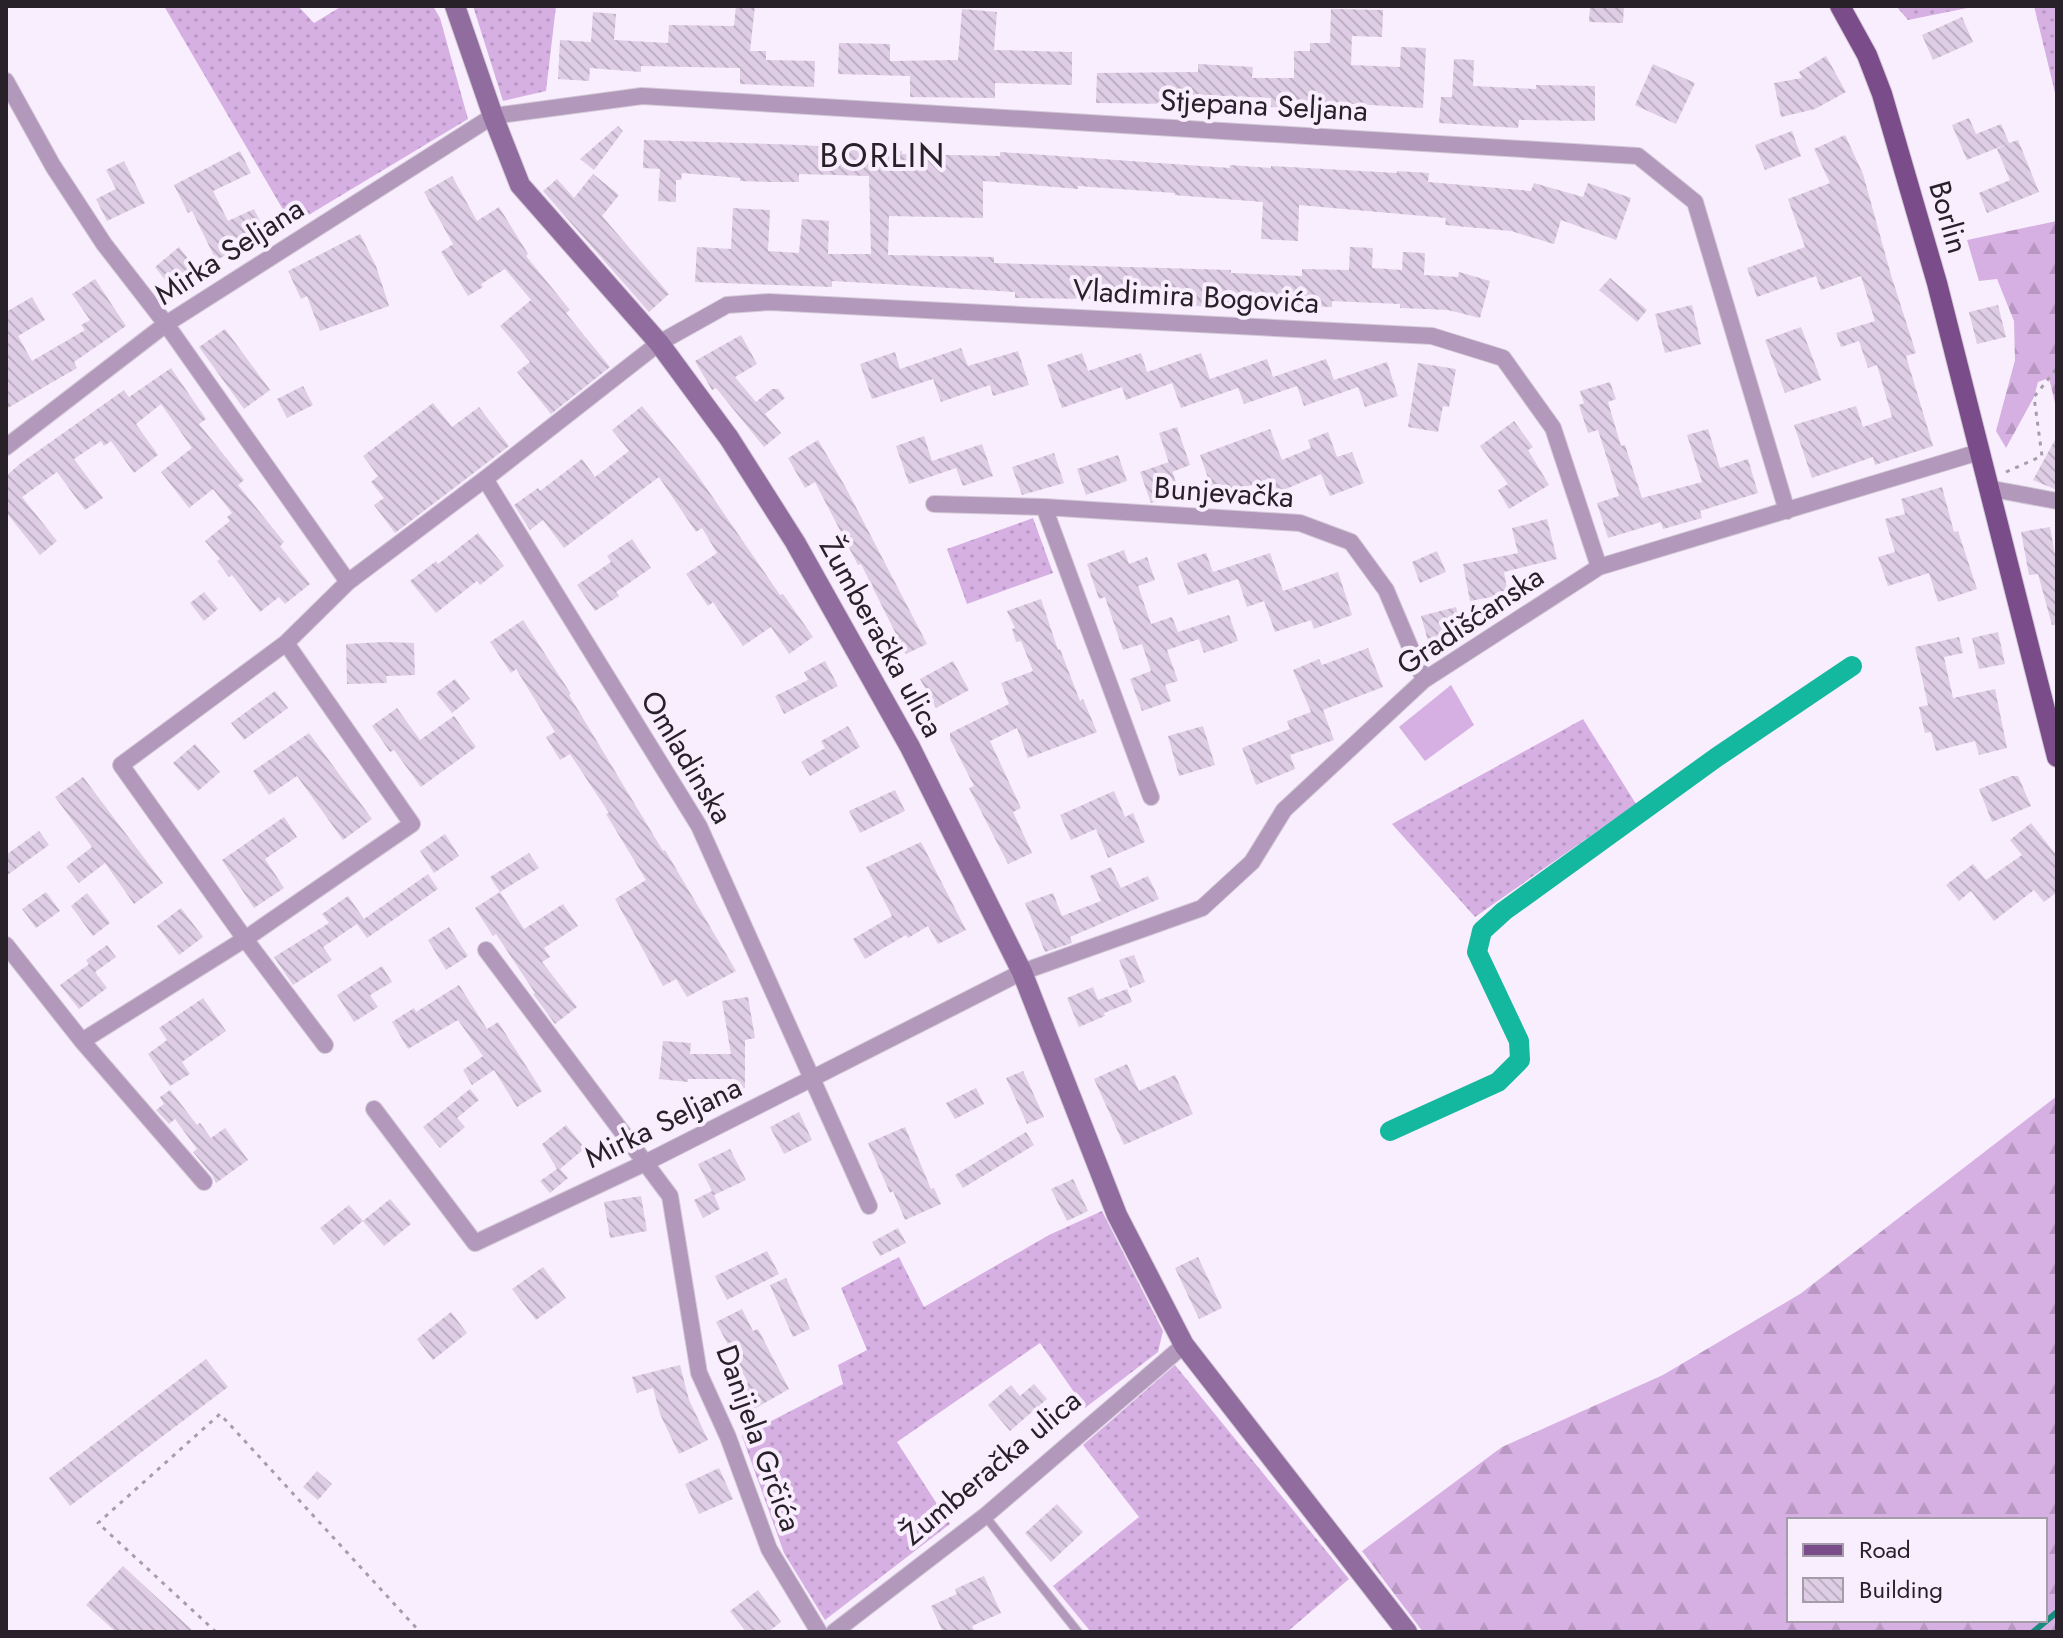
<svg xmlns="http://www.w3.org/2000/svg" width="2063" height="1638" font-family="Jost,sans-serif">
  <defs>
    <pattern id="grass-dots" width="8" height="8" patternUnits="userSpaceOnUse" patternTransform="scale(2)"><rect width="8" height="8" fill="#d6b0e3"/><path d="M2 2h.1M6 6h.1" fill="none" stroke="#b897c3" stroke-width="1.8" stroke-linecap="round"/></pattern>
    <pattern id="forest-firs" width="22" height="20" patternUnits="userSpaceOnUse" patternTransform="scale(2)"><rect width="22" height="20" fill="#d6b0e3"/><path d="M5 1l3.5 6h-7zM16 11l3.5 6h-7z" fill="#b897c3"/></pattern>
    <pattern id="building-back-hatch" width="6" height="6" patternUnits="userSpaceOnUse" patternTransform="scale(2)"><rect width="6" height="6" fill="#decde4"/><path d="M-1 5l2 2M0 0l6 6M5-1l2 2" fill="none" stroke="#beb0c4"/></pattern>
  </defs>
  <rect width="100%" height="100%" fill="#f9eefd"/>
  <path fill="url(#grass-dots)" d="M164,6h134l16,17 28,-17h91l7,12 28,101 -176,106z
    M473,6h83l-10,85 -43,10z
    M1896,6h81l-69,14z
    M2034,6h23v95z
    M1033,518l20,55 -86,31 -20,-55z
    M1583,719l53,85 -161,113 -83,-93z
    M1102,1211l61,120 -5,21 -73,56 -45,-65 -143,99 53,82 -125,96 -41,-67 -42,-117 101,-52 -5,-19 29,-15 -26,-62 58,-31 25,50 125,-72z
    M1175,1365l174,214 -62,53h-196l-38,-46 86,-69 -56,-72z"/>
  <path fill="url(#forest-firs)" fill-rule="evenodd" d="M2057,221v182h-2l-6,-25 -11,4 -4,15 -28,51 -10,-17 19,-71 -1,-39 -17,-42 -18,2 -12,-41z
    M2057,1096v536h-634l-61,-81 140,-104 161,-72 137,-81zM1789,1520h256v100h-256z"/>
  <path fill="#d6b0e3" d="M1451,685l23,40 -49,36 -26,-34z"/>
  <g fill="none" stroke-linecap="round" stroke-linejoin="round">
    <path stroke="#1a8b7c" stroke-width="6" d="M2033,1632l24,-20"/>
    <path stroke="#14b89f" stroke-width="20" d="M1390,1131l108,-49 22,-22 -1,-19 -42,-89 5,-21 22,-20 213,-154 135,-91"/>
  </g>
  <path fill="url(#building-back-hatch)" d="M736,6h19l-5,45h16v9l49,1 -1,26 -74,-3v-16l-99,-2v6l-51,-4 -1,13 -31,-2 2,-39 31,2 2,-30 23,2 -2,26 54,3 1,-18 65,1z
    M1590,6h34l-1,17 -34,-1z
    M962,9l35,3 -3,38 78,2v33l-77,-2v15l-85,-1v-21l-72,-2 1,-31 51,1v17l68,-1z
    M1331,9l52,1 -1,27 -30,-1 -1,29 49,2 1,-20 25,1 -3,60 -72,-4v6l-80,-3v-9l-96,-4v10l-79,-1 1,-30 101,-1v-8l55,3 -1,11h42v-27h16v-8h20z
    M1962,17l11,25 -40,18 -11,-25z
    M1826,56l20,36 -31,17 -34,8 -7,-34 28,-5 -3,-6z
    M1454,59l20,1 -1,26 63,3v-4l59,1v35l-76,-1 -1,8 -79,-5 2,-26h11z
    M1653,64l42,19 -19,41 -41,-19z
    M1969,118l7,16 25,-10 8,19 9,-3 21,52 -52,21 -8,-20 31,-13 -13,-31 10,-5 -40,16 -15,-35z
    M618,126l5,5 -29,39 -14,-11z
    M1792,131l9,25 -36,14 -10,-25z
    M1845,135l18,39 28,101 25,78 -10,3 27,90 -58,19 -2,-8 -61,21 -18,-53 62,-19 7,21 29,-10 -15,-52 -9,3 -9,-27 -18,6 -5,-14 39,-12 -14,-45 -40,14 -5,-14 -59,21 -10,-29 58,-21 -17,-48 42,-16 -16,-34z
    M644,140l156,5 102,6v3l98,2v-4l230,16v-3l41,3v-2l126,7v-2l32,2 -1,9 103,9 3,-8 49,14 5,-14 43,15 -15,42 -55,-20 -7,24 -43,-13 -66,-6 1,-7 -147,-13 -1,36 -37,-2 2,-37 -89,-7 1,-2 -97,-7v3l-95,-8v37l-94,-2 -1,39 106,2v6l237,7v3l71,3v-7l47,1 1,-23 23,1 -1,20 30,2 1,-18 22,1 -1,22 34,2 1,-5 31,9 -10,37 -32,-8 -48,-2v-4l-68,-3v6l-50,-2v5l-108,-5v-5l-159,-2v-6l-130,-8 -53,-3v6l-137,-5 2,-35 34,2 2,-41 37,2 -2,41 31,2 3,-34 27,2 -1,33h43l-2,-78 -70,-2v8h-31l-28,-1v-3l-58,-5 -1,7h-5v22l-18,-1 2,-32 -17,-1z
    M240,151l11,22 -38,18 15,30 26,-12 13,26 -51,25 -24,-49 -4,2 -14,-28z
    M124,161l21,42 -38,18 -11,-22 20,-10 -10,-19z
    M593,174l26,21 -17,21 67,78 -20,18 -106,-121 14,-12 17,19z
    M452,176l25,45 22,-14 29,47 -2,2 44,54 -4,3 44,54 -59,47 -34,-42 13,-10 -30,-36 31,-26 -26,-31 -24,15 2,3 -15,9 -27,-44 12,-8 -29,-52z
    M360,234l16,32 13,40 -69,25 -13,-35 -6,3 -13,-28z
    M179,247l19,24 -24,20 -19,-24z
    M1610,278l37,32 -10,12 -38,-32z
    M95,279l31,47 -52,36 3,6 -71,41v-97l26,-15 13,23 -27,16 14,25 53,-31 -4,-5 9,-5 -18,-26z
    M1692,305l9,39 -36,9 -10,-39z
    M1998,305l8,32 -29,7 -8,-32z
    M1801,327l20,53 -36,13 -20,-53z
    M225,329l45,61 -26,19 -45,-62z
    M741,335l16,29 -22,13 21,25 16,-13h6l7,9 -20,16 16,19 -17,14 -48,-59 -4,2 -17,-29z
    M961,348l7,18 50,-15 11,34 -36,11 -3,-11 -49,17 -8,-23 -61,20 -12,-35 35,-12 5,17z
    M1082,353l6,18 53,-18 6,19 54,-19 9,26 57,-20 6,18 53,-18 8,21 53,-18 11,34 -33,11 -7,-20 -54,19 -7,-20 -53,18 -6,-16 -57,20 -9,-25 -46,17 -4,-13 -60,21 -15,-43z
    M1418,363l38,6 -7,38 -6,-1 -5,26 -30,-5z
    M171,368l35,51 -7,5 45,56 -6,5 46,57 -4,4 30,38 -25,20 -6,-7 -19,15 -28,-37 -3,2 -12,-16 3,-2 -15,-18 25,-20 -3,-4 5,-4 -19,-24 -24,19 -28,-36 31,-24 -31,-44 -25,20 22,31 -24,18 -23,-32 -7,5 -3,-5 -27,18 29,39 -18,12 -28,-38 -35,25 35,44 -17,14 -34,-43v-36l15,-13 103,-73 5,7z
    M1610,382l6,17 -8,3 13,44 4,-1 17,53 60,-16 -15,-47 21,-6 12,39 28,-9 10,34 -58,18 2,7 -39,11 -2,-7 -53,16 -11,-35 22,-7 -21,-66 -10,3 -9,-28 5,-2 -4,-12z
    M303,386l10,19 -26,13 -10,-19z
    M433,403l19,24 27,-20 30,39 -114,87 -21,-28 10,-7 -13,-16 7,-6 -15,-20z
    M642,406l52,64 86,125 3,-1 30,43 -24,17 -18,-27 -28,19 -30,-44 -5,4 -22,-32 31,-21 -15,-25 -6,4 -37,-55 -95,71 -21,-28 -13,10 -16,-25 24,-17 2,3 42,-32 13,18 34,-26 -17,-21z
    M1514,421l19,26 -5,3 21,35 -40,24 -11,-19 10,-6 -28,-38z
    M1177,427l13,38 -18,7 -13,-39z
    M1270,429l12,31 29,-12 -3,-8 20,-8 9,25 15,-5 12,31 -34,13 -9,-22 -49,21 -6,-15 -51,18 -15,-43z
    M924,436l8,25 50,-17 11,32 -30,10 -7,-18 -47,16 -13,-38z
    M2057,436v54l-24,-10z
    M818,440l28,48 81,156 -21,10 -45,-90 -3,1 -43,-83 -10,6 -17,-30z
    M1054,453l10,30 -42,12 -10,-28z
    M1118,455l9,26 -41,14 -9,-26z
    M1169,462l11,32 -29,9 -11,-31z
    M1942,487l12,45 4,-1 19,58 -39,13 -9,-29 -41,13 -10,-29 17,-5 -10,-33 20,-5 -4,-15z
    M1547,519l10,40 -53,13 4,22 -38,7 -7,-37 55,-11 -6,-25z
    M2050,527l7,39v58l-5,1 -14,-51 -9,1 -8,-43z
    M478,533l26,33 -24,19 -3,-4 -41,32 -26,-32 26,-20 2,3z
    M632,539l19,29 -35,24 3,4 -24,15 -18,-26 34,-23 -4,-6z
    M1124,550l5,14 18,-7 8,23 -17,6 13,38 21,-7 6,15 51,-17 9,26 -34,12 -5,-14 -32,11 11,31 -13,4 6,16 -29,10 -12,-32 21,-8 -9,-27 -19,6 -18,-53 -6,2 -12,-35z
    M1437,551l9,21 -26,11 -8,-21z
    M1206,553l7,19 57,-19 13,38 55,-19 14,43 -38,14 -3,-9 -36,12 -11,-31 -17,6 -9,-28 -50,16 -11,-32z
    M204,592l14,17 -14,12 -14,-18z
    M1041,599l17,51 2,-1 20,52 3,-2 14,33 -69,26 -11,-30 -27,13 31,67 -8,4 19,41 -24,11 -39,-76 5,-2 -24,-47v-6l59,-29 -8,-21 32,-12 -12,-30 -5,1 -4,-13 3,-1 -8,-17z
    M1456,607l6,24 -34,10 -7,-25z
    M523,620l48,74 -2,1 94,156 2,-1 71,121 -49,26 -11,-18 -13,7 -48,-87 31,-19 -40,-66 3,-1 -39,-59 -10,6 -14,-23 9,-5 -39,-63 -5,4 -21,-31z
    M1998,632l7,32 -26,5 -7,-31z
    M1959,637l4,16 -19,4 9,41 42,-9 12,59 -28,7 -4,-14 -39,10 -5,-19 -6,1 -6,-26 9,-2 -13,-58z
    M385,642l29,1 1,32 -29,1 1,7 -40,1 -1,-40z
    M1368,648l15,39 -60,23 11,30 -44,15 5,14 -39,16 -14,-37 48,-19 -3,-8 24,-9 -18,-42 26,-11 3,6z
    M825,661l13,25 -54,28 -9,-18 33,-16 -4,-8z
    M953,661l16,29 -33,18 -16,-29z
    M455,679l15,20 -18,14 -16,-20z
    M275,691l13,17 -44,32 -13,-17z
    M397,708l23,32 34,-24 22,31 -55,40 -27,-37 -4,2 -18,-26z
    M848,726l12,21 -50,29 -9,-14 24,-14 -4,-7z
    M1203,726l12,39 -36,11 -11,-40z
    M309,733l63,86 -29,21 -46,-64 -28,19 -16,-24z
    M195,744l25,28 -22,19 -25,-28z
    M2012,776h6l13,30 -39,16 -13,-33z
    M83,777l80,106 -29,21 -29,-41 -26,20 -13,-16 26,-20 -37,-50z
    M895,790l10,21 -45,22 -11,-22z
    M1114,791l11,26 8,-4 12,29 -37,16 -12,-29 -25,11 -11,-25z
    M284,817l13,20 -32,22 19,29 -30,20 -32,-48z
    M2031,823l26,33v36l-13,10 -10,-12 -40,31 -23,-30 -12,10 -13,-16 27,-21 13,16 36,-25 -12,-15z
    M39,831l10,14 -43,31v-21z
    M445,834l14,22 -25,17 -14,-22z
    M921,842l45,88 -28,14 -10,-18 -20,12 -2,-3 -41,24 -12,-20 39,-23 -26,-49z
    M529,853l10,15 -39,24 -10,-15z
    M1111,867l10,21 27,-12 11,23 -89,38 2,6 -27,9 -20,-49 28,-10 9,23 39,-15 -11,-25z
    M428,874l10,15 -71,49 -10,-14 -34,23 9,13 -39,25 -19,-28 55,-34 -7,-9 26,-18 16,23z
    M46,892l14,19 -24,17 -14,-19z
    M500,892l24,37 39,-25 15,22 -34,22 6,9 -8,5 35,45 -22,17 -22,-30 2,-1 -39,-59 -3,2 -18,-28z
    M87,893l23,30 -17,13 -22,-30z
    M181,908l22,29 -24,18 -22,-29z
    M449,927l19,29 -22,14 -18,-30z
    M107,945l9,12 -21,15 12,16 -28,21 -19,-24 29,-21 -3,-4z
    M1134,955l11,27 -15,6 -11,-28z
    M382,966l10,16 -22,13 8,12 -24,15 -17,-27z
    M459,985l28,44 11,-7 44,69 -25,16 -23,-37 -22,15 -9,-15 20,-14 -25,-36 -50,29 -16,-27 22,-14 2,4z
    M1093,987l5,13 29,-11 5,13 -28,11 1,3 -26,11 -12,-29z
    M748,997l7,41 -10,2v48l-8,1 -2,-10h-47v3l-29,-3 4,-38 28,2 -1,11h41l-9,-53z
    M203,998l23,33 -44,31 8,12 -20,12 -22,-32 19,-14 -8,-12z
    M1127,1064l12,27 36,-16 18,39 -69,31 -30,-66z
    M1023,1071l21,46 -17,7 -21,-46z
    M976,1088l8,16 -29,15 -9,-16z
    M470,1089l9,11 -22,18 8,9 -25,21 -17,-21z
    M170,1090l27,35 3,-2 11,15 14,-10 23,32 -32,23 -4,-8 -19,-23 4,-3 -22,-30 -6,5 -13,-14 8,-6 -4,-7z
    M799,1112l13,28 -28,14 -14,-27z
    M566,1125l19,23 -25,21 8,9 -18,15 -10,-12 17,-12 -15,-25z
    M905,1127l26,62 3,-1 7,16 -36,16 -12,-29 -3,2 -22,-50z
    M1026,1132l8,13 -71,43 -8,-13z
    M730,1149l16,31 -32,15 6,14 -17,9 -9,-18 18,-9 -14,-27z
    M1073,1179l15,32 -21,10 -16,-32z
    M641,1196l6,35 -37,7 -6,-36z
    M390,1199l21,25 -27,22 -21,-25z
    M349,1205l14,16 -29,24 -14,-17z
    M898,1228l8,15 -26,13 -8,-14z
    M767,1251l12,23 -52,26 -12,-24z
    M1198,1257l24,51 -23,11 -24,-51z
    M543,1267l23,31 -30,22 -24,-31z
    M786,1278l24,51 -17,8 -23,-52z
    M742,1309l11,22 5,-2 31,60 -35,20 -13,-22 7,-4 -32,-61z
    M451,1312l16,21 -34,27 -16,-21z
    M206,1359l22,28 -158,119 -21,-28z
    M680,1365l9,35 19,40 -29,14 -19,-40 -7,-26 -16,5 -5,-16z
    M1034,1384l13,15 -37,32 -22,-26 23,-20 9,11z
    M719,1468l14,31 -34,15 -14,-30z
    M317,1471l15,13 -14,16 -15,-13z
    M1057,1504l26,28 -32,30 -26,-29z
    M123,1566l71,66h-78l-30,-27z
    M984,1576l17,37 -29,13 3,6h-32l-12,-26 26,-12 -2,-5z
    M758,1590l23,32 -13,10h-22l-16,-21z"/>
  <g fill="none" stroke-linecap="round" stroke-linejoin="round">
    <g stroke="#d3c9d7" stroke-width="10">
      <path id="service" d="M985,1516l93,116"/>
    </g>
    <g stroke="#d3c9d7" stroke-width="18">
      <path id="minor" d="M6,81l47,85 51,78 62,80 182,258
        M6,447l160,-123 327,-208 149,-20 996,60 57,46 92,309
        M485,479l214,347 170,380
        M1987,488l70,13
        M934,504l110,3 256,16 51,19 35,48 38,90
        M1044,507l107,290
        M286,643l126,181 -167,115 80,106
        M6,945l76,96 122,141
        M486,950l184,246 29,177 29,64 41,112 50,83
        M82,1041l163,-102 -124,-174 165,-122 62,-61 137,-103 174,-136 68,-38 42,-3 663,34 71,22 50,70 46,139
        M374,1109l101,134 170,-80 377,-191 180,-64 50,-46 32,-52 140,-130 175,-113 380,-115
        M834,1632l151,-116 199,-171"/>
    </g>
    <g stroke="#d3c9d7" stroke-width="22">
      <path id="secondary" d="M455,6l38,110 27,69 139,158 70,95 66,104 115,205 112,225 95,243 67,130 223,287"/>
    </g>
    <g stroke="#d3c9d7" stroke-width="22">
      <path id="primary" d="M1840,6l27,49 15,39 55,189 120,474"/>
    </g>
    <path stroke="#a79daa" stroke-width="3" stroke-dasharray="4 6" stroke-linecap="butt" d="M2006,472l36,-16 -8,-59 23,-29
      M216,1632l-118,-109 122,-109 200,218"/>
    <use href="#service" stroke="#b298ba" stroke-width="8"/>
    <use href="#minor" stroke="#b298ba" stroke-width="16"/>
    <use href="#secondary" stroke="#916c9e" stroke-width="20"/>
    <use href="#primary" stroke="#7a4c89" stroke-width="20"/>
  </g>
  <g text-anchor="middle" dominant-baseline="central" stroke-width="8" stroke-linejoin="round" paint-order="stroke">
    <g font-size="30" fill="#28212a" stroke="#f9eefd">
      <text transform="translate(1264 105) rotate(3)">Stjepana Seljana</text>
      <text transform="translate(1949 217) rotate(74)">Borlin</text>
      <text transform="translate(229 251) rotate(-33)">Mirka Seljana</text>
      <text transform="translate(1196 296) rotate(3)">Vladimira Bogovića</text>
      <text transform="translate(1224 492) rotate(4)">Bunjevačka</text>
      <text transform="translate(1470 620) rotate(-34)">Gradišćanska</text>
      <text transform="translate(882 637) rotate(61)">Žumberačka ulica</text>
      <text transform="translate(687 757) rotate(59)">Omladinska</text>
      <text transform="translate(663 1122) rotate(-26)">Mirka Seljana</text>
      <text transform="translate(759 1438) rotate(70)">Danijela Grčića</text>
      <text transform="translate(991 1467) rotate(-40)">Žumberačka ulica</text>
    </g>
    <g font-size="34" letter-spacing="2" fill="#28212a" stroke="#f9eefd">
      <text x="883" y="155">BORLIN</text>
    </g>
  </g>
  <rect width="2063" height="1638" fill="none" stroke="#28212a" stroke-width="16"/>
  <rect x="1787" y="1518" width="260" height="104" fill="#f9eefd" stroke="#a59ca9" stroke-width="2"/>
  <rect x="1803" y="1544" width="40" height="12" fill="#7a4c89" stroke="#a59ca9" stroke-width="2"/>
  <text x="1859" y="1558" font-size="24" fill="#28212a">Road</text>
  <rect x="1803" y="1578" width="40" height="24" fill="url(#building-back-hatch)" stroke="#a59ca9" stroke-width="2"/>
  <text x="1859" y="1598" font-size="24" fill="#28212a">Building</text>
</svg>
